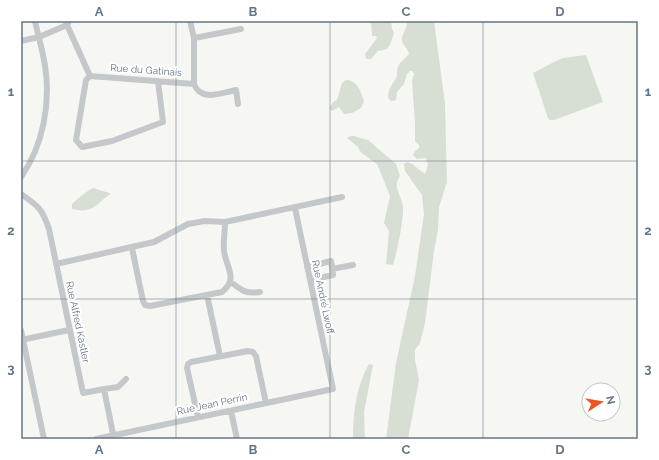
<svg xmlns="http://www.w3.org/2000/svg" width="659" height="460" font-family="Raleway,sans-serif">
  <rect width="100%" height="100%" fill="#f6f7f3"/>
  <path fill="#d7ded4" d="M371,21h20l1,8 2,4 -4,12 -3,4 -9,2 -7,8h-5l-1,-5 12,-16 -1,-2h-4z
    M407,21h27l11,83 2,78 -8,25 -1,23 -4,21 -9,72 -5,20 -5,7v10l4,20 -11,59h-22l10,-76 19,-87 9,-62 -2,-19 -17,-24 -1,-7 3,-2 5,2 13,10 3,-9 -2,-7 -9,1 -4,-4 2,-4 4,-3v-3l-4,-4v-17l-3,-43 2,-7 -2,-3h-2l-3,3 -3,10 -7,8 -1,8 -5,1 -3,-3 1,-8 8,-14v-7l3,-6 9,-9c-1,-5 -6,-9 -7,-13 -1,-7 6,-13 5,-20z
    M586,55l17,47 -49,18h-4l-2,-2 -15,-45 21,-11 9,-4z
    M346,80c11,0 15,11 18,21l-3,7 -9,5 -8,1 -5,-7 -7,4 -3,-3 4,-6 4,-2 5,-17z
    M350,136h4l14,4 28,24 4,12c-8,11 1,18 3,30 1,12 -6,47 -10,59l-7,-1 3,-33 -5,-8 6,-27 -6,-15 -7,-17 -14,-10 -3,-3 -2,-4 -11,-9z
    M94,188l5,2 11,3v1c-15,11 -17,20 -38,15v-5c4,-4 17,-15 22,-16z
    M369,364l4,1 -9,47 1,27h-12c0,-25 3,-53 16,-75z"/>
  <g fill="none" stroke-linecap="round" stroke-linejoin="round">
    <path stroke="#c4c8cb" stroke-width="6" d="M67,25l23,51 104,8v-46l-4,-17
      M194,38l47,-9
      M21,41l18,-4 28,-12 2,-4
      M90,76l-4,4 -10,60 6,7 30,-6 51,-19 -5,-41
      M194,84c7,18 27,9 42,6l2,14
      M21,177c22,-31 30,-74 24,-111 -2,-15 -7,-30 -10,-45
      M21,194c17,12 21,14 28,35l34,164 21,-4 10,50
      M132,248l11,53 2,4 5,1 72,-14c17,-14 4,-24 2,-41 -1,-9 1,-19 1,-29
      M56,264l98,-22 34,-18 17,-3 20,1 117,-25
      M307,267l24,-6 2,14 -23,5
      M332,269l21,-4
      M231,282c11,9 15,12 29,10
      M207,295l13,61
      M21,330l23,109
      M21,340l48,-10
      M104,389l14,-2 8,-8
      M231,411l6,28
      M198,417l-11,-49 1,-4 3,-2 57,-11 5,1 3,4 10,47
      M96,439l237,-50 -38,-181"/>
  </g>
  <path fill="none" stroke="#647685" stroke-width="1" stroke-opacity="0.55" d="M176,21v418M330,21v418M483,21v418M21,161h617M21,299h617"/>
  <g text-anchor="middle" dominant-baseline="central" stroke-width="4" stroke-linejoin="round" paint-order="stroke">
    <g font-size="10" fill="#647685" stroke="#fff">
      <text transform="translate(146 70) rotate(4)">Rue du Gatinais</text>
      <text transform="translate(323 297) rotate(78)">Rue André Lwoff</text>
      <text transform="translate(78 322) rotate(78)">Rue Alfred Kastler</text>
      <text transform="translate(212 404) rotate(-12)">Rue Jean Perrin</text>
    </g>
  </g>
  <rect width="659" height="460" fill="none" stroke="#ffffff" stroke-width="44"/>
  <g transform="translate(601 402) rotate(78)"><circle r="19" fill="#ffffff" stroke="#c1c8ce"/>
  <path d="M0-3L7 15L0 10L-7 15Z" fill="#e95621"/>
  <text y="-6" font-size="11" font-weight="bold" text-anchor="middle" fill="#647685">N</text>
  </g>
  <rect x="22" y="22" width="615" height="416" fill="none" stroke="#647685" stroke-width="1.5"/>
  <g font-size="13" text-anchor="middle" font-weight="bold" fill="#647685">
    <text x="99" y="16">A</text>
    <text x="253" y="16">B</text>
    <text x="406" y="16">C</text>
    <text x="560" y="16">D</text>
    <text x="11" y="96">1</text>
    <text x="648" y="96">1</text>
    <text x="11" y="235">2</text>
    <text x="648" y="235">2</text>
    <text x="11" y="373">3</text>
    <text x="648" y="373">3</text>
    <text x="99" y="454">A</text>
    <text x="253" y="454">B</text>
    <text x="406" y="454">C</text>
    <text x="560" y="454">D</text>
  </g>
</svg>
